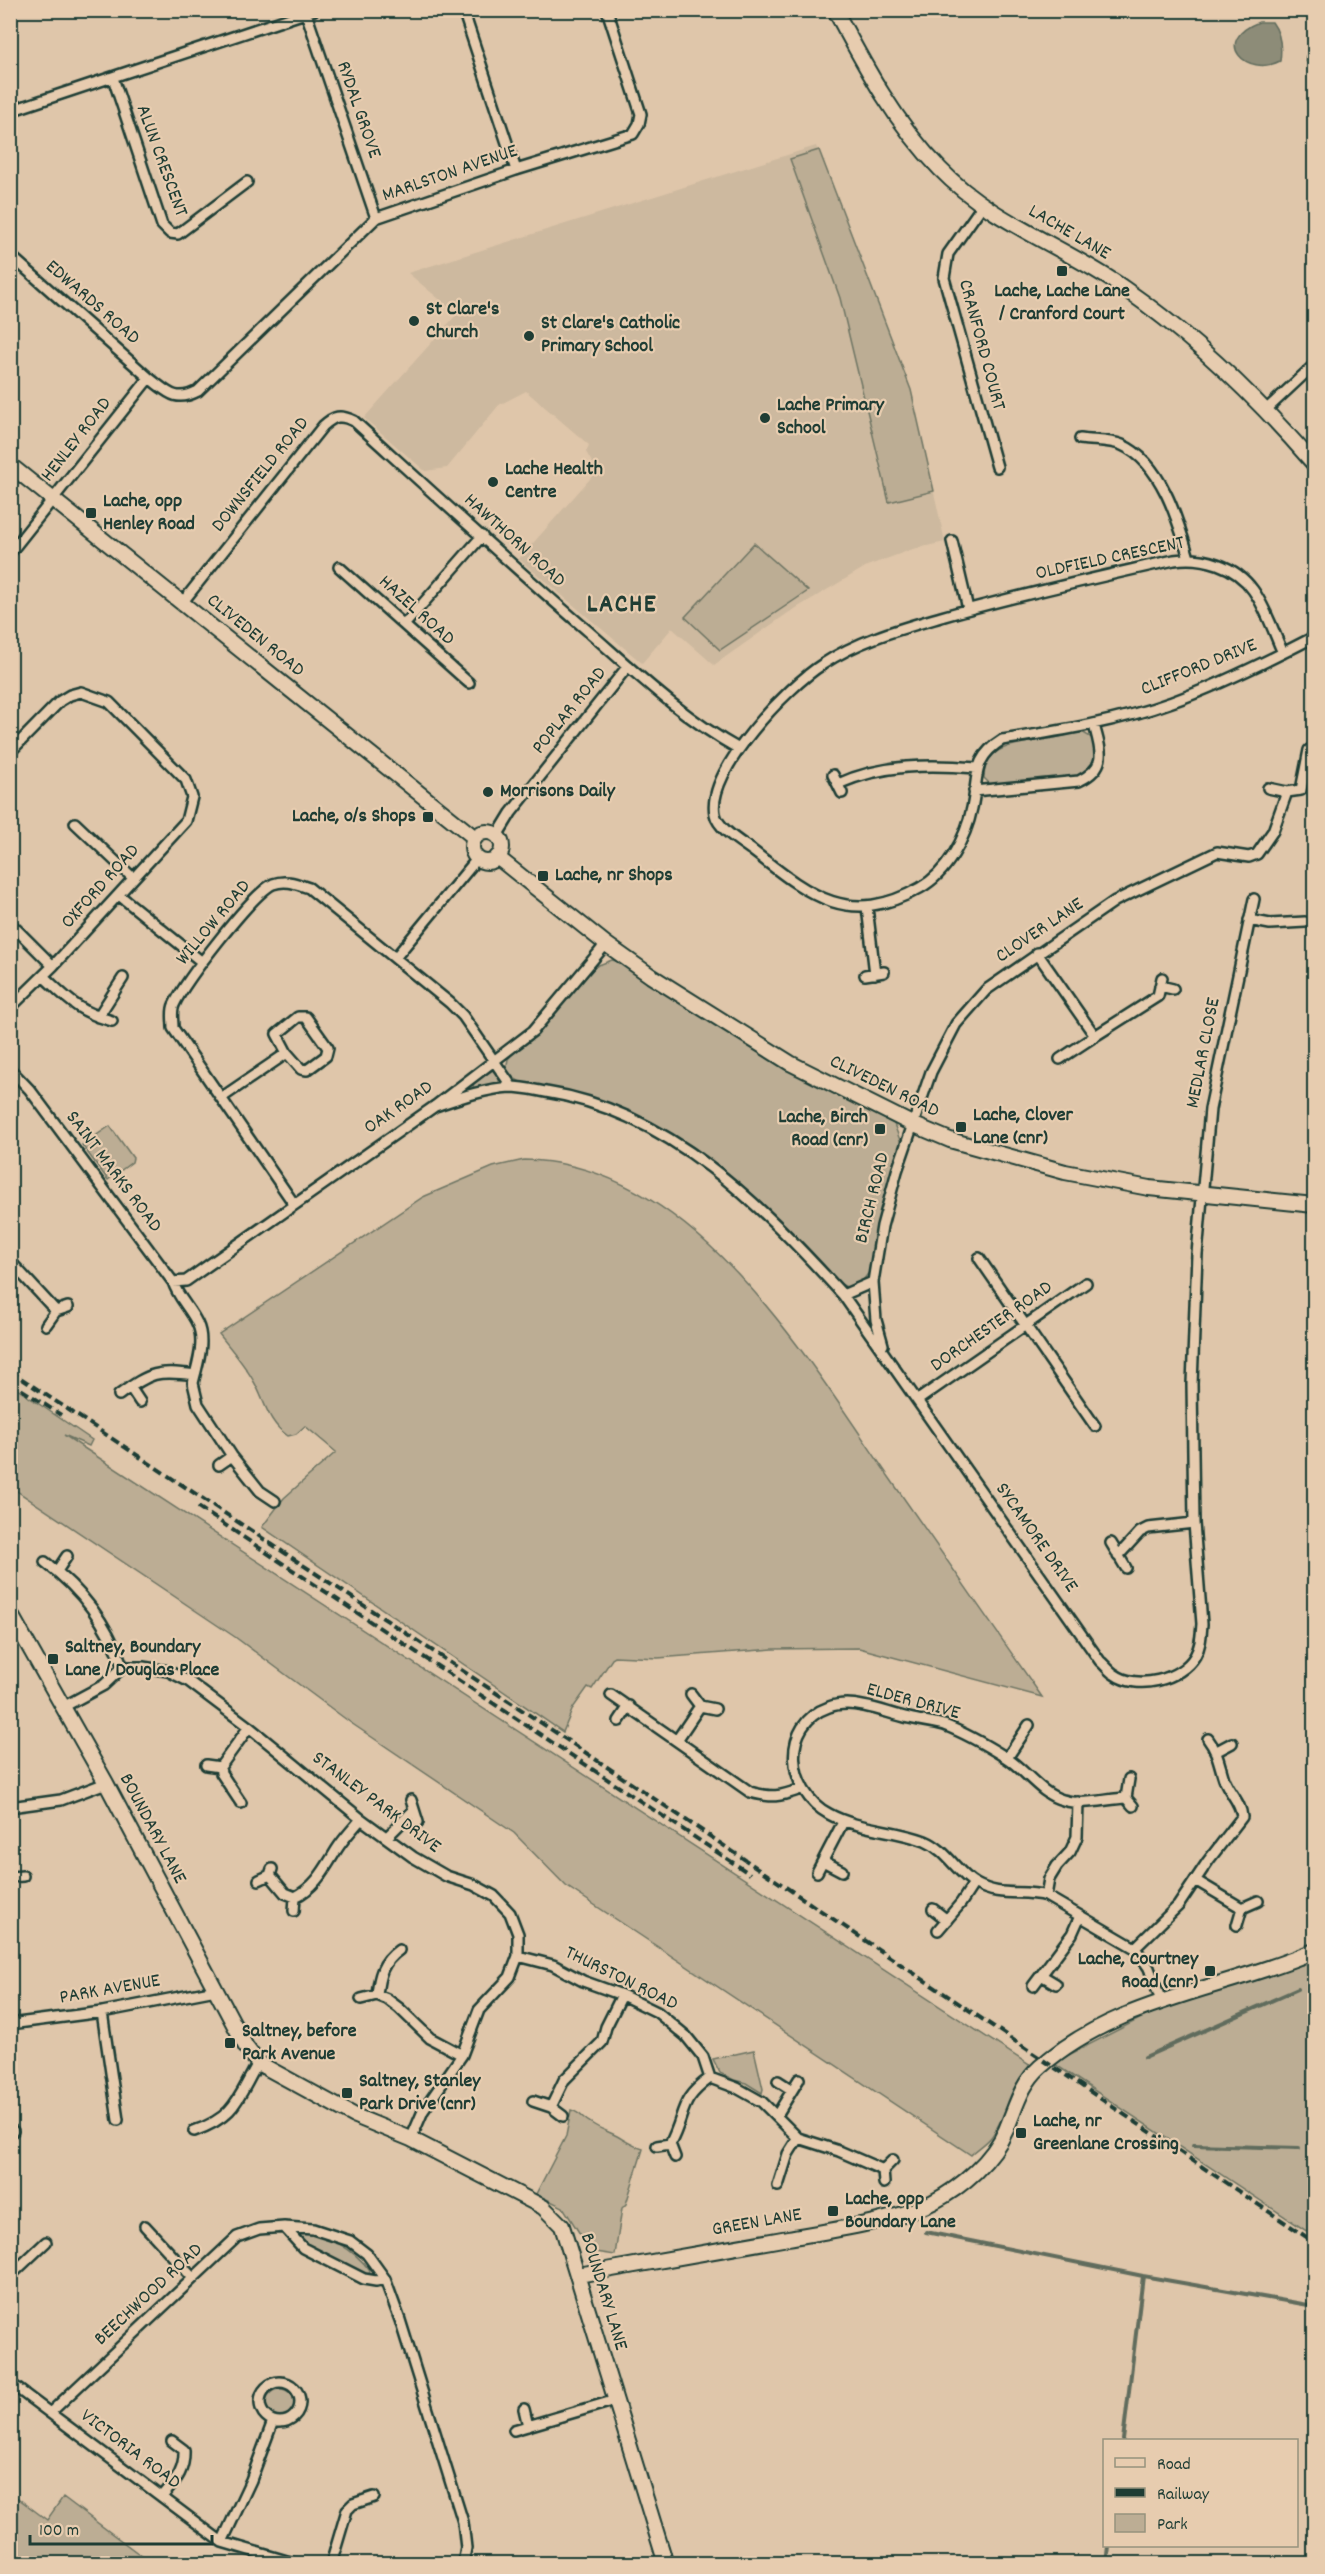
<svg xmlns="http://www.w3.org/2000/svg" width="1325" height="2574" font-family="Dekko,sans-serif">
  <rect width="100%" height="100%" fill="#dfc6aa"/>
  <filter id="ink" filterUnits="userSpaceOnUse"><feTurbulence type="fractalNoise" baseFrequency=".0167" numOctaves="2"/><feDisplacementMap in="SourceGraphic" scale="12" xChannelSelector="R" yChannelSelector="G"/><feConvolveMatrix kernelMatrix="1 2 1 2 8 2 1 2 1" color-interpolation-filters="sRGB"/></filter>
  <g filter="url(#ink)">
    <path fill="#cdb99f" d="M816,146l95,244 34,152 -32,7 -46,17 -79,47 -74,52 -42,-37 -30,35 -123,-104 78,-88 -11,-19 3,-7 -63,-54 -27,14 -52,63 -22,3 -61,-53 93,-104 -49,-41z"/>
    <path fill="#bcad94" stroke="#6e7564" stroke-width="1.5" d="M819,150l92,240 23,101 -45,11 -49,-204 -50,-139z
      M754,543l54,48 -88,59 -35,-33z
      M1082,732l10,6c5,16 7,28 -10,38l-91,9 -7,-7c0,-31 28,-33 51,-37 16,-2 31,-6 47,-9z
      M612,960l8,2 22,17 112,70 140,75 7,19 -24,82 -7,46 -9,12 -11,6 -11,-6c-63,-70 -133,-143 -223,-177 -13,-4 -26,-9 -39,-12 -24,-6 -55,-2 -71,-24l2,-11 88,-93z
      M493,1070l6,5v9l-21,5 -5,-2 1,-5z
      M110,1126l23,32 -1,4 -24,18 -26,-35z
      M524,1160c167,2 281,195 365,317 51,74 102,147 153,220l-183,-49 -86,1 -115,9 -44,-2 -22,33 -4,-2 -15,21 -10,24 -301,-205 22,-29 52,-46 -31,-26 -9,8 -8,2c-21,-14 -23,-36 -35,-56 -9,-16 -22,-31 -34,-46l204,-137 70,-30z
      M11,1385l81,55 -3,6 -25,-11 967,631c-25,23 -22,46 -39,70 -5,7 -15,13 -21,19l-405,-269 -52,-53 -163,-110 -116,-86 -224,-150z
      M1314,1961v275l-261,-173 102,-52z
      M754,2050l9,39 -1,4 -16,-10 -12,-3 -14,-7 -7,-14z
      M571,2110c9,2 12,9 20,13 8,6 17,8 26,13 9,5 16,10 26,13l-17,55 -4,4 -7,47 -19,-3 -16,-18 -17,-27 -27,-13 30,-58z
      M299,2233c28,0 55,16 71,38l-1,4c-16,-3 -63,-26 -72,-40z
      M266 2403a14 14 0 1 1 28 0a14 14 0 1 1-28 0Z
      M11,2493l36,27 16,-23 88,66h-140z"/>
    <path fill="#8d8c78" stroke="#616c5d" stroke-width="1.5" d="M1259,22h13c9,12 10,25 8,39 -33,17 -70,-20 -21,-39z"/>
    <g fill="none" stroke-linecap="round" stroke-linejoin="round">
      <path stroke="#616c5d" stroke-width="4" d="M1145,2057l153,-68
        M1193,2145l106,3
        M926,2232l217,44 171,30
        M1123,2440l20,-164
        M1107,2564l2,-18"/>
      <g stroke="#1f3d34" stroke-width="14">
        <path id="street" d="M463,10l53,160
          M306,13l70,205
          M1312,58l2,-1
          M113,78l49,147 8,8 8,1 69,-52
          M10,111l304,-101
          M982,206l-34,48 -4,24 53,189
          M10,255l139,123c19,14 26,25 49,13l178,-173 140,-48 117,-36 6,-10 2,-10 -34,-104
          M1267,409l47,-44
          M1080,439c13,2 30,1 42,6 39,17 56,75 67,113
          M952,541l16,68
          M10,553l139,-175
          M339,567l130,116
          M182,603l141,-177c11,-10 17,-12 31,-5 78,71 155,142 234,210 48,42 95,87 151,118
          M405,624l77,-88
          M1283,653c-9,-20 -17,-45 -30,-63 -18,-25 -50,-34 -79,-30 -78,18 -157,35 -233,57 -41,12 -82,23 -118,47 -35,22 -117,107 -108,150 3,15 26,28 38,37 56,44 95,77 167,37 27,-15 46,-50 52,-80 7,-30 -1,-49 30,-68 57,-9 115,-18 170,-38 50,-18 96,-41 142,-65
          M10,752l50,-51 10,-6 11,-3 28,10 77,78 6,17 -6,24 -133,145 -43,42
          M833,775l9,18
          M838,784c44,-20 92,-20 139,-16
          M1268,788l19,4
          M974,791l105,-10c29,-14 22,-30 15,-56
          M75,823l58,55
          M497,836l14,-23 117,-147
          M119,895l83,67
          M867,907l8,67
          M1249,920l21,4 35,-2
          M10,923l43,43
          M1037,953l58,83 63,-40 4,-18
          M395,958l82,-99
          M865,975l19,-3
          M43,976c26,24 34,35 69,45
          M1160,986l13,3
          M98,1017l25,-39
          M1060,1059l35,-23
          M10,1069l20,21 143,192 13,-1 249,-175 98,-75 73,-87
          M221,1098l66,-45 -10,-19 21,-17h8l22,31 -2,8 -19,14 -6,-1 -14,-16
          M435,1106c24,-8 49,-17 75,-19 12,0 25,3 36,5 124,19 217,115 297,203l257,366c5,4 9,10 14,13 23,17 67,6 81,-18 6,-10 6,-21 7,-32l-8,-101 -2,-139 5,-130 13,-145 44,-210
          M294,1204l-121,-176c0,-8 -2,-17 1,-23 11,-24 78,-111 99,-121 13,-5 24,0 36,4l141,115 13,13 49,71
          M979,1258l116,168
          M10,1261l46,50 12,-4
          M843,1295l30,-13
          M46,1325l10,-14
          M883,1345l-7,-25 -3,-38 9,-56 15,-55 34,-99 25,-48 30,-34 129,-89 102,-49 32,5 8,-3 16,-23 14,-39 14,-2 8,-40
          M195,1375l-2,8 5,21 34,52 28,35 15,10
          M130,1387l10,15
          M119,1395c32,-23 38,-25 76,-20 4,-16 10,-36 2,-52 -7,-15 -19,-25 -24,-41
          M918,1400l168,-117
          M219,1465l13,-9
          M1111,1543l15,25
          M1118,1556l22,-24 8,-4 46,-5
          M45,1562c38,29 61,60 78,105
          M57,1571l10,-15
          M611,1695l139,97c22,6 29,5 51,-3
          M65,1706l39,-21 19,-18h20l25,4 20,10 61,46 112,92 52,38 33,19 28,9 20,11 16,17 8,21v22l-8,21 -31,33 -17,45 -39,56 -12,28
          M700,1706l15,3
          M619,1721l10,-15
          M677,1740l23,-34 -9,-12
          M1217,1751l15,-8
          M1007,1758l22,-33
          M206,1765l14,2
          M1129,1779l-3,19 7,8
          M1126,1798c-20,1 -44,8 -63,2 -23,-6 -38,-31 -58,-43 -19,-12 -40,-24 -61,-32 -11,-3 -23,-4 -35,-7 -19,-4 -42,-14 -62,-14 -5,0 -13,1 -18,3 -49,17 -43,84 0,107 29,16 65,15 96,27 22,9 32,32 51,43 25,14 45,5 70,12l89,52 14,20 12,33
          M411,1800l7,22
          M241,1803l-20,-30 -1,-6 29,-40
          M10,1807l51,-7 45,-17
          M387,1837l27,-27
          M823,1861l19,10
          M272,1869l-2,6 15,18 10,4c21,-10 30,-29 42,-48 7,-11 16,-20 24,-30
          M817,1872l26,-50
          M10,1877l13,-1
          M259,1880l11,-5
          M1195,1880l47,28 16,-7
          M1046,1896l3,-17 8,-13 13,-14 7,-15 1,-35
          M933,1909l14,11
          M294,1911l1,-14
          M1237,1925l5,-17
          M938,1930l23,-27 13,-20
          M1135,1948l43,-42 30,-45 34,-44c-1,-15 -13,-24 -18,-38 -5,-15 -6,-27 -16,-40
          M518,1956l35,9 30,16 39,14 35,17 29,24 17,21 7,21 27,10 25,14 36,36
          M1041,1975l15,9
          M1033,1986l39,-52 8,-18
          M377,1995c2,-19 5,-33 22,-45
          M361,1999l16,-4 10,4 12,9 31,30 32,17
          M102,2012l16,108
          M10,2024l92,-12 114,-22
          M778,2081l14,9
          M533,2101l18,6 12,9
          M551,2107l13,-27 38,-38 4,-15 16,-32
          M777,2115l22,-36
          M194,2131c42,-14 44,-34 64,-68
          M10,2132l3,-1
          M670,2144l5,13
          M657,2146l13,-2c17,-32 7,-42 40,-66
          M883,2170l1,13
          M778,2186l10,-32 10,-16 41,13 44,19 10,-10
          M145,2226l48,52
          M284,2227l29,2 37,12 17,13 18,25 15,41 63,202 3,26 -3,16
          M10,2276l36,-34
          M260 2402a20 20 0 1 1 40 0a20 20 0 1 1-40 0Z
          M10,2383l212,159 75,22
          M524,2409l4,17
          M51,2412l186,-175 22,-8 25,-2 19,21 61,31 12,2 9,-2
          M514,2430l102,-30
          M162,2497c13,-16 23,-25 22,-47l-12,-9
          M222,2542l29,-62 22,-59
          M331,2564l16,-54 6,-6 21,-7"/>
      </g>
      <g stroke="#1f3d34" stroke-width="18">
        <path id="secondary" d="M835,10c30,56 60,113 105,159 52,54 125,77 185,120 72,50 132,109 189,175
          M10,465l465,373
          M472 847a15 15 0 1 1 30 0a15 15 0 1 1-30 0Z
          M497,857l109,87 45,32 139,87 122,61 38,16 115,32 84,16 165,17
          M10,1613l96,170 140,264 12,16 97,53 56,23 132,68 19,19 104,338
          M578,2275c70,-13 140,-25 210,-37 44,-8 106,-16 145,-36 29,-15 60,-42 73,-72 10,-23 15,-46 34,-63 77,-68 184,-77 274,-116"/>
      </g>
      <use href="#street" stroke="#e7ccaf" stroke-width="9"/>
      <use href="#secondary" stroke="#e7ccaf" stroke-width="14"/>
      <path stroke="#1f3d34" stroke-width="4" stroke-dasharray="9 4.5" stroke-linecap="butt" d="M10,1371l530,351 774,520
        M10,1382l51,33
        M198,1507l552,367"/>
    </g>
  </g>
  <g fill="#1f3d34" stroke="#e7ccaf" stroke-width="2">
    <rect x="1056" y="265" width="12" height="12" rx="3"/>
    <circle cx="414" cy="321" r="6"/>
    <circle cx="529" cy="336" r="6"/>
    <circle cx="765" cy="418" r="6"/>
    <circle cx="493" cy="482" r="6"/>
    <rect x="85" y="507" width="12" height="12" rx="3"/>
    <circle cx="488" cy="792" r="6"/>
    <rect x="422" y="811" width="12" height="12" rx="3"/>
    <rect x="537" y="870" width="12" height="12" rx="3"/>
    <rect x="955" y="1121" width="12" height="12" rx="3"/>
    <rect x="874" y="1123" width="12" height="12" rx="3"/>
    <rect x="47" y="1653" width="12" height="12" rx="3"/>
    <rect x="1204" y="1965" width="12" height="12" rx="3"/>
    <rect x="224" y="2037" width="12" height="12" rx="3"/>
    <rect x="341" y="2087" width="12" height="12" rx="3"/>
    <rect x="1015" y="2127" width="12" height="12" rx="3"/>
    <rect x="827" y="2205" width="12" height="12" rx="3"/>
  </g>
  <g text-anchor="middle" dominant-baseline="central" stroke-width="4.5" stroke-linejoin="round" paint-order="stroke">
    <g font-size="20" fill="#1f3d34" stroke="#e7ccaf">
      <text transform="translate(358 110) rotate(71)">RYDAL GROVE</text>
      <text transform="translate(161 161) rotate(70)">ALUN CRESCENT</text>
      <text transform="translate(450 174) rotate(-19)">MARLSTON AVENUE</text>
      <text transform="translate(1069 233) rotate(30)">LACHE LANE</text>
      <text transform="translate(92 303) rotate(41)">EDWARDS ROAD</text>
      <text transform="translate(981 345) rotate(75)">CRANFORD COURT</text>
      <text transform="translate(77 440) rotate(-52)">HENLEY ROAD</text>
      <text transform="translate(261 475) rotate(-51)">DOWNSFIELD ROAD</text>
      <text transform="translate(514 541) rotate(42)">HAWTHORN ROAD</text>
      <text transform="translate(1110 559) rotate(-12)">OLDFIELD CRESCENT</text>
      <text transform="translate(416 611) rotate(42)">HAZEL ROAD</text>
      <text transform="translate(255 636) rotate(39)">CLIVEDEN ROAD</text>
      <text transform="translate(1199 668) rotate(-22)">CLIFFORD DRIVE</text>
      <text transform="translate(570 711) rotate(-51)">POPLAR ROAD</text>
      <text transform="translate(101 887) rotate(-48)">OXFORD ROAD</text>
      <text transform="translate(214 923) rotate(-50)">WILLOW ROAD</text>
      <text transform="translate(1040 931) rotate(-34)">CLOVER LANE</text>
      <text transform="translate(1204 1053) rotate(-79)">MEDLAR CLOSE</text>
      <text transform="translate(884 1087) rotate(26)">CLIVEDEN ROAD</text>
      <text transform="translate(399 1108) rotate(-35)">OAK ROAD</text>
      <text transform="translate(113 1172) rotate(53)">SAINT MARKS ROAD</text>
      <text transform="translate(873 1198) rotate(-76)">BIRCH ROAD</text>
      <text transform="translate(992 1327) rotate(-35)">DORCHESTER ROAD</text>
      <text transform="translate(1036 1538) rotate(55)">SYCAMORE DRIVE</text>
      <text transform="translate(913 1702) rotate(15)">ELDER DRIVE</text>
      <text transform="translate(376 1803) rotate(37)">STANLEY PARK DRIVE</text>
      <text transform="translate(152 1829) rotate(62)">BOUNDARY LANE</text>
      <text transform="translate(621 1979) rotate(26)">THURSTON ROAD</text>
      <text transform="translate(110 1990) rotate(-10)">PARK AVENUE</text>
      <text transform="translate(757 2223) rotate(-10)">GREEN LANE</text>
      <text transform="translate(603 2292) rotate(73)">BOUNDARY LANE</text>
      <text transform="translate(149 2295) rotate(-43)">BEECHWOOD ROAD</text>
      <text transform="translate(130 2450) rotate(37)">VICTORIA ROAD</text>
    </g>
    <g font-size="20" font-weight="bold" fill="#1f3d34" stroke="#e7ccaf" text-anchor="start">
      <text x="1062" y="292" text-anchor="middle">Lache, Lache Lane<tspan x="1062" dy="23">/ Cranford Court</tspan></text>
      <text x="426" y="310">St Clare's<tspan x="426" dy="23">Church</tspan></text>
      <text x="541" y="324">St Clare's Catholic<tspan x="541" dy="23">Primary School</tspan></text>
      <text x="777" y="406">Lache Primary<tspan x="777" dy="23">School</tspan></text>
      <text x="505" y="470">Lache Health<tspan x="505" dy="23">Centre</tspan></text>
      <text x="103" y="502">Lache, opp<tspan x="103" dy="23">Henley Road</tspan></text>
      <text x="500" y="792">Morrisons Daily</text>
      <text x="416" y="817" text-anchor="end">Lache, o/s Shops</text>
      <text x="555" y="876">Lache, nr Shops</text>
      <text x="973" y="1116">Lache, Clover<tspan x="973" dy="23">Lane (cnr)</tspan></text>
      <text x="868" y="1118" text-anchor="end">Lache, Birch<tspan x="868" dy="23">Road (cnr)</tspan></text>
      <text x="65" y="1648">Saltney, Boundary<tspan x="65" dy="23">Lane / Douglas Place</tspan></text>
      <text x="1198" y="1960" text-anchor="end">Lache, Courtney<tspan x="1198" dy="23">Road (cnr)</tspan></text>
      <text x="242" y="2032">Saltney, before<tspan x="242" dy="23">Park Avenue</tspan></text>
      <text x="359" y="2082">Saltney, Stanley<tspan x="359" dy="23">Park Drive (cnr)</tspan></text>
      <text x="1033" y="2122">Lache, nr<tspan x="1033" dy="23">Greenlane Crossing</tspan></text>
      <text x="845" y="2200">Lache, opp<tspan x="845" dy="23">Boundary Lane</tspan></text>
    </g>
    <g font-size="26" font-weight="bold" letter-spacing="1.5" fill="#1f3d34" stroke="#e7ccaf">
      <text x="622" y="605">LACHE</text>
    </g>
  </g>
  <rect width="1325" height="2574" fill="none" stroke="#e7ccaf" stroke-width="36"/>
  <rect x="18" y="18" width="1289" height="2538" fill="none" stroke="#1f3d34" stroke-width="2" filter="url(#ink)"/>
  <rect x="1103" y="2439" width="195" height="108" fill="#e7ccaf" stroke="#97937e" stroke-width="1.5"/>
  <rect x="1115" y="2458" width="30" height="9" fill="#e7ccaf" stroke="#97937e" stroke-width="1.5"/>
  <text x="1157" y="2469" font-size="18" fill="#1f3d34">Road</text>
  <rect x="1115" y="2488" width="30" height="9" fill="#1f3d34" stroke="#97937e" stroke-width="1.5"/>
  <text x="1157" y="2499" font-size="18" fill="#1f3d34">Railway</text>
  <rect x="1115" y="2514" width="30" height="18" fill="#bcad94" stroke="#97937e" stroke-width="1.5"/>
  <text x="1157" y="2529" font-size="18" fill="#1f3d34">Park</text>
  <path d="M30 2535v9h182v-9" fill="none" stroke="#1f3d34" stroke-width="3"/>
  <text x="39" y="2535" font-size="18" fill="#1f3d34" stroke="#e7ccaf" stroke-width="4.5" paint-order="stroke">100 m</text>
</svg>
